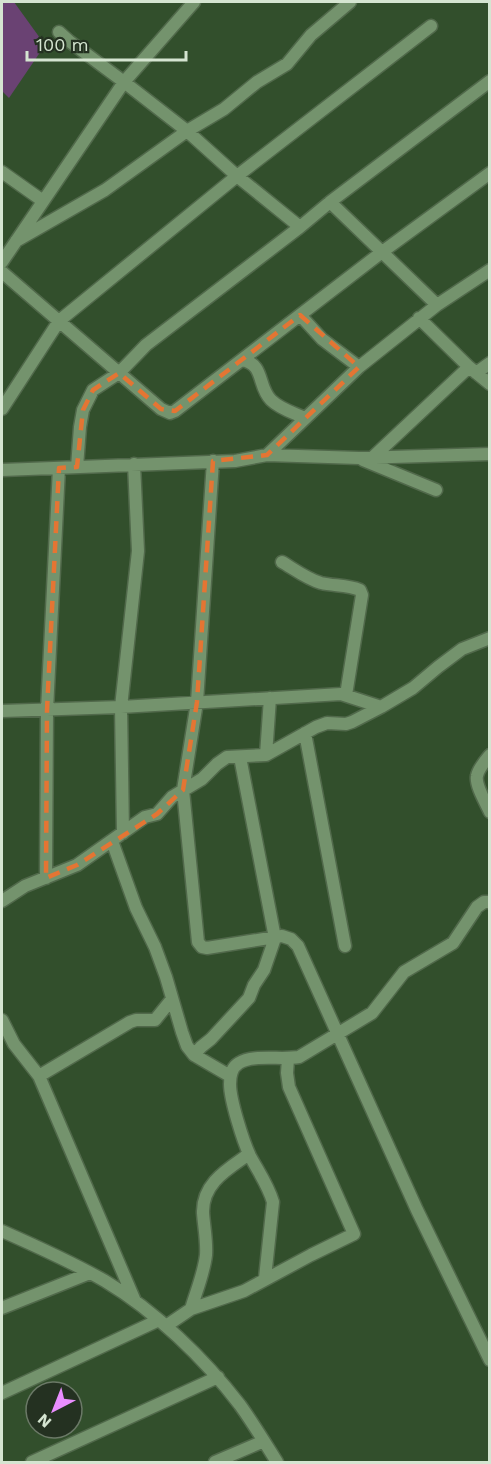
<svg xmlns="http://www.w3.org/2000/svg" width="491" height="1464" font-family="'Work Sans',sans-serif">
  <rect width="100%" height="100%" fill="#324f2c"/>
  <path fill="#6a4273" d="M2,2h12l31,43 -36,53 -7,-7z"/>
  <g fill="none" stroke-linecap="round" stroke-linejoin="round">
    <g stroke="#51694b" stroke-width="15">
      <path id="street" d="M59,32l10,9 55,41 63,49 50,45 63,51
        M2,172l41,29
        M330,202l107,103
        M16,241l89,-51 82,-59 37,-22 33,-27 30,-18 24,-29 39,-33
        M2,262l122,-180 70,-80
        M2,272l159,137 9,4 5,-2 207,-159 108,-79
        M300,315l22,24 37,28
        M419,318l50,49 21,17
        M242,360c23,4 15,26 29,40 9,9 23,13 34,18
        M476,373l14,-10
        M2,409l57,-88 178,-145 194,-150
        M267,455l92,-88 78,-62 53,-35
        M372,458l97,-91
        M363,460l73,30
        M213,461l-16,241 -14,88 15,152 4,5 5,1 75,-12 9,3 7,7 119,264 73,150
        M77,467l3,-40 3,-17 10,-20 26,-17 27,-28 154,-118 30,-25 160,-121
        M2,470l233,-9 32,-6 92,3 131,-4
        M282,562c12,7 25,17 39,21 13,3 27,2 39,7l2,5 -16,100
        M2,711l119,-4 220,-13 40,13
        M305,733l40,213
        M266,755l4,-57
        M490,755c-5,6 -12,14 -13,21 -2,9 9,27 13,36
        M123,833l-2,-126 17,-156 -4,-87
        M112,841l24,67 19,39 11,30 16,55 5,14 7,9 36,21
        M46,878l1,-168 12,-242
        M2,901l23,-15 52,-21 68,-48 12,-3 15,-17 30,-18 15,-15 10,-7 39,-2 50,-28 11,-4 19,1 6,-2 29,-15 32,-19 25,-21 24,-18 28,-11
        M2,1020l12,24 25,32 96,225
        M194,1055l7,-8 10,-8 38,-41 5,-13 10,-15 11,-32 -35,-181
        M39,1076l91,-54 6,-2h19l17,-21
        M2,1231c34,15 70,31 103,50 50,30 99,77 135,124 13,18 25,38 37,57
        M265,1278l8,-76c-5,-17 -15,-31 -23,-46 -7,-15 -20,-56 -20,-72 0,-8 2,-17 9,-21 14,-9 42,-3 60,-6l73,-44 32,-41 49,-29 24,-36 7,-5h6
        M2,1308l88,-35
        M191,1309c5,-17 13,-36 15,-54 1,-14 -2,-28 -3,-42 -1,-30 25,-44 46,-59
        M166,1326l25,-17 53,-18 67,-36 43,-21 -65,-147 -2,-14 1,-14
        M2,1393l157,-73
        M32,1462l186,-85
        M215,1462l49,-21"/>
    </g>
    <use href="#street" stroke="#74936d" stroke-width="12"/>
  </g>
  <path fill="none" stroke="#e47533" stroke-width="4.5" stroke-dasharray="12 8" stroke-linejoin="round" d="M300,315l59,52 -92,88 -54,6 -16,241 -14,88 -26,24 -80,51 -31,13 1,-168 12,-242 18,-1 6,-57 10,-20 26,-17 42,36 14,2z"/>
  <rect width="491" height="1464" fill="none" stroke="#d5e5d1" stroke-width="6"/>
  <g transform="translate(54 1410) rotate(222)"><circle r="28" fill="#243121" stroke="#6b7967" stroke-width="1.5"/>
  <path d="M0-4.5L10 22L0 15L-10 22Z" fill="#e98efe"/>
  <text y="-9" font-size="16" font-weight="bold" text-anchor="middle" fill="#d5e5d1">N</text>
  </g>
  <path d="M27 51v9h159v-9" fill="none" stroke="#d5e5d1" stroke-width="3"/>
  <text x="36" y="51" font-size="18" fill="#d5e5d1" stroke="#243121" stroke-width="4.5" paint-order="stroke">100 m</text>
</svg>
